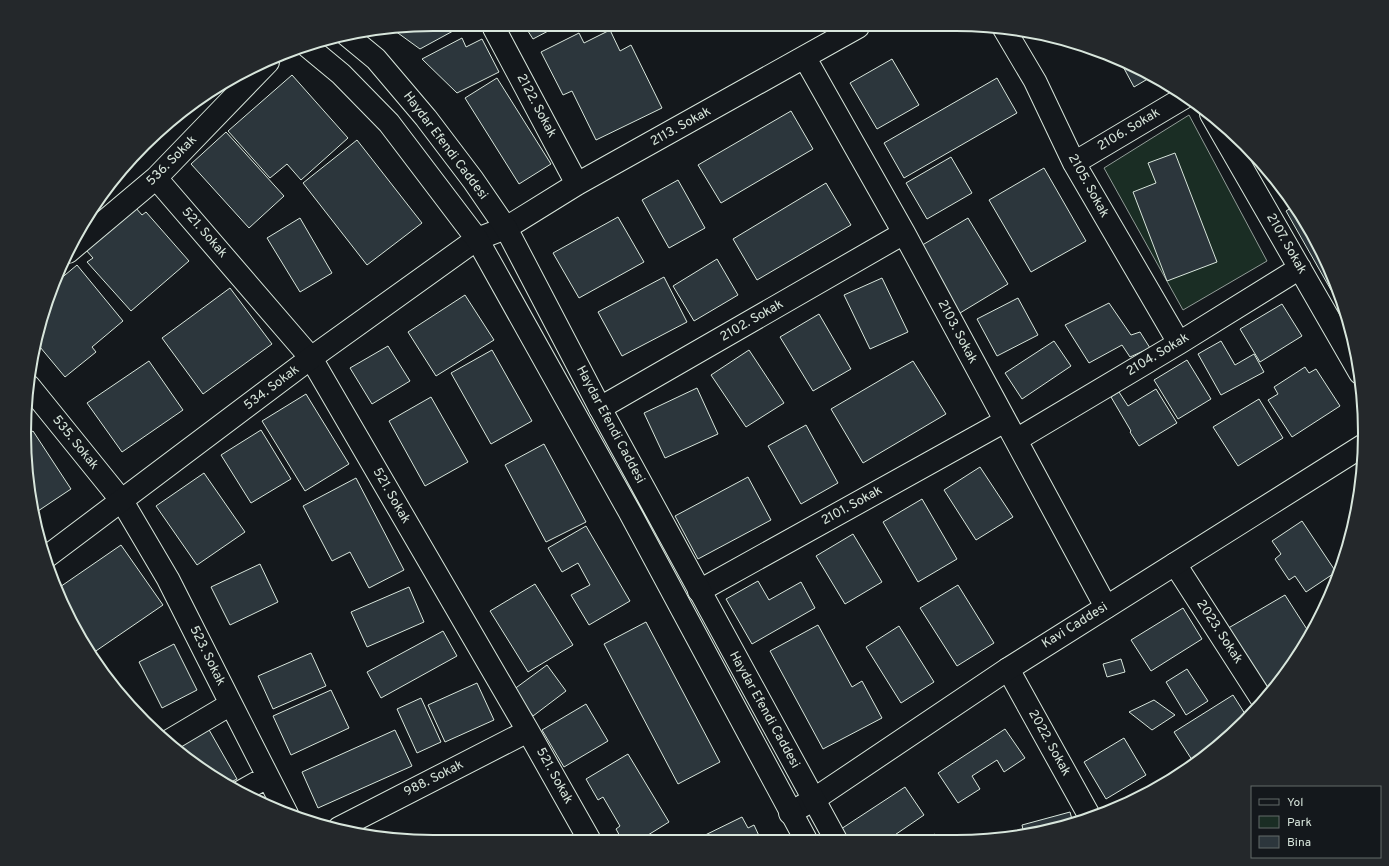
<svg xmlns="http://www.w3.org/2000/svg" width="1389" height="866" font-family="Overpass,sans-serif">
  <rect width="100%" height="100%" fill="#14181c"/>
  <path fill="#1a2d24" stroke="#939e99" d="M1189,115l78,146 -84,49 -79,-142z"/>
  <path fill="#2c363c" stroke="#d8e6dc" d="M391,28h61l1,3 -33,18z
    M526,28h22l2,2 -17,9z
    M610,30l10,21 11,-6 31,63 -66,32 -24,-49 -9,4 -22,-43 38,-19 5,10z
    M462,38l4,9 16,-8 17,33 -42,21 -35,-34z
    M892,59l27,46 -42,24 -27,-46z
    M1119,59l32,18 -17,10z
    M292,75l56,63 -47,42 -14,-16 -17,14 -42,-47z
    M497,78l54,86 -32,20 -54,-86z
    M997,78l20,35 -113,65 -20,-35z
    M791,111l22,38 -92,54 -23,-38z
    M226,132l58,64 -35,32 -58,-64z
    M357,140l65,83 -55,42 -64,-82z
    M1175,153l42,109 -50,19 -34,-89 23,-9 -8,-20z
    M951,157l21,36 -45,26 -21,-36z
    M1044,168l42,73 -55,31 -42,-72z
    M678,180l27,48 -36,20 -27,-48z
    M826,183l25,42 -94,55 -24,-41z
    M1294,206l16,23 27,58 -6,3 -45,-79z
    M135,207l7,8 4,-3 43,49 -58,50 -44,-49 6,-4 -7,-8z
    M618,217l26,45 -65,36 -26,-45z
    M300,218l32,55 -32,19 -33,-54z
    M968,218l40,66 -48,29 -41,-66z
    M717,259l21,36 -44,26 -21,-35z
    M77,265l46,56 -31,26 4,5 -31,25 -30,-36 11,-40 7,-16z
    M664,277l23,45 -65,34 -24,-44z
    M882,278l26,54 -38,17 -26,-54z
    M230,288l42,56 -69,50 -41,-56z
    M465,295l29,45 -58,36 -28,-44z
    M1018,298l20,37 -41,21 -20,-37z
    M1109,303l22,32 9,-3 10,16 -20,9 -8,-12 -33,18 -24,-38z
    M1282,304l20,32 -42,26 -20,-33z
    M1345,307l7,32 -17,-28z
    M819,314l32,55 -38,22 -33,-54z
    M1054,341l17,25 -49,33 -17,-26z
    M1221,341l14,24 19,-11 10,18 -43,23 -23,-41z
    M388,346l22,35 -38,23 -22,-36z
    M492,350l40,71 -41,23 -40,-71z
    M749,350l35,53 -38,24 -35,-52z
    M1187,360l24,39 -33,20 -24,-39z
    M149,361l34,49 -61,42 -35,-49z
    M913,361l33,53 -83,49 -32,-54z
    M1305,367l4,6 7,-4 24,37 -48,31 -24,-37 10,-6 -4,-7z
    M697,388l21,46 -53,24 -21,-45z
    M1156,389l21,34 -38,23 -9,-14 1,-1 -20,-34 8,-5 9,14z
    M306,394l43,70 -44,27 -43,-70z
    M431,397l37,65 -43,24 -36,-65z
    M1259,399l24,39 -45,28 -25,-39z
    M806,425l32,58 -37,21 -33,-58z
    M261,430l30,49 -40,24 -30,-48z
    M33,431l38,58 -36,24 -11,-77z
    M544,444l42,78 -40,20 -41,-77z
    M980,467l33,50 -37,23 -32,-50z
    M204,473l41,59 -48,33 -41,-59z
    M748,477l23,43 -73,39 -23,-43z
    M356,478l48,92 -35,18 -19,-36 -18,9 -29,-55z
    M922,499l35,60 -39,23 -35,-60z
    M1302,521l34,51 -30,20 -11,-16 -6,4 -14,-21 6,-5 -9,-13z
    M586,526l44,75 -41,24 -18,-30 19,-10 -12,-22 -16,9 -14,-24z
    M853,534l29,48 -37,22 -29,-48z
    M121,545l42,60 -73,50 -24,-41 -9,-25z
    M260,564l18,38 -48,23 -19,-38z
    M758,581l11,19 32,-18 14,26 -63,36 -26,-45z
    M535,584l38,61 -45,27 -38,-61z
    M958,585l36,58 -37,23 -37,-58z
    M409,587l15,35 -57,25 -16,-35z
    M1285,595l25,39 -30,48 -14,15 -41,-67z
    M1183,608l19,31 -51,32 -20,-31z
    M646,622l74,140 -42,22 -74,-140z
    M818,625l34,62 10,-6 20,37 -59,31 -53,-98z
    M899,626l35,56 -33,21 -35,-56z
    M443,631l14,25 -76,42 -14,-26z
    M174,644l23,46 -35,18 -23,-46z
    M311,653l15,33 -53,23 -15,-33z
    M1121,659l4,13 -18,5 -4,-13z
    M547,665l19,26 -33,25 -20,-26z
    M1187,669l21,32 -22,14 -20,-33z
    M477,683l17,37 -49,22 -17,-37z
    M331,690l18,38 -58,27 -18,-39z
    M1233,695l14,22 -22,24 -31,22 -20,-31z
    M421,698l20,44 -24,11 -20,-44z
    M1154,700l21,15 -23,15 -23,-18z
    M586,704l22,37 -44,26 -22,-37z
    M208,728l29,51 -8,4 -45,-26 -10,-9z
    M1005,729l20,29 -21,14 -7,-12 -25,16 8,13 -22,14 -20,-30z
    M395,730l17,36 -94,42 -16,-36z
    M1124,738l22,37 -40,24 -22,-37z
    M628,754l41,68 -29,18h-18l-6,-11 4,-3 -17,-29 -5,3 -12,-21z
    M905,787l19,28 -38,26h-38l-7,-12z
    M1149,788l2,3 -18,8z
    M1070,812l3,11 -11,5 -38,6 -2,-9z
    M742,817l6,11 6,-3 7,15h-66z
    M935,834l4,7h-15z"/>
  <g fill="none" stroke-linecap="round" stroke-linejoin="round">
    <g stroke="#d8e6dc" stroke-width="24">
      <path id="minor" d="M1003,27l32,54 39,82 105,180
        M494,28l83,156
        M805,58l99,175 202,374
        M1211,114l149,259
        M1074,163l111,-66
        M156,178l155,180 217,373 61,108
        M506,228l71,-44 281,-157
        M68,252l88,-74 112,-116
        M29,386l93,115 46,78 63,125 56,110
        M600,408l304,-175
        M1016,440l163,-97 121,-75
        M1175,564l88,137
        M699,591l306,-170
        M1008,669l82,148
        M167,742l64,-38
        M242,791l25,-14
        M339,828l189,-97"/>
    </g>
    <g stroke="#d8e6dc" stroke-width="24">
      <path id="tertiary" d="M45,558l266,-200 166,-119 29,-11
        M790,813l23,-13 195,-131 356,-224"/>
    </g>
    <g stroke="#d8e6dc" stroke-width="24">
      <path id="secondary" d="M347,35l29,24 50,59 47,62 33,48 94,180 236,432
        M306,45l35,29 48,49 88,116 152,272 177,329"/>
    </g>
    <use href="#minor" stroke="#14181c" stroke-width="22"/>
    <use href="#tertiary" stroke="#14181c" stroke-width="22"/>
    <use href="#secondary" stroke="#14181c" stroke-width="22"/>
  </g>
  <g text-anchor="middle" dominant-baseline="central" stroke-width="3" stroke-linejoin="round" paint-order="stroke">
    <g font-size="13" fill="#d8e6dc" stroke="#14181c">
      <text transform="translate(536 106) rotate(62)">2122. Sokak</text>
      <text transform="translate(681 127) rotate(-29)">2113. Sokak</text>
      <text transform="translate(1129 130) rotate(-31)">2106. Sokak</text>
      <text transform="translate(445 146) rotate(53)">Haydar Efendi Caddesi</text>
      <text transform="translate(172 161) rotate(-45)">536. Sokak</text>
      <text transform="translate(1088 186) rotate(61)">2105. Sokak</text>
      <text transform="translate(204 233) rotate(49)">521. Sokak</text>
      <text transform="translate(1286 244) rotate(60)">2107. Sokak</text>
      <text transform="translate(752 321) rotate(-30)">2102. Sokak</text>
      <text transform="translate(957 332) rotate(62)">2103. Sokak</text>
      <text transform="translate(1158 355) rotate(-31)">2104. Sokak</text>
      <text transform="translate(272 388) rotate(-37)">534. Sokak</text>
      <text transform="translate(610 425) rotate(62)">Haydar Efendi Caddesi</text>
      <text transform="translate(75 443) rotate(51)">535. Sokak</text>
      <text transform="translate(391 496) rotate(60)">521. Sokak</text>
      <text transform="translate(852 506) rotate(-29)">2101. Sokak</text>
      <text transform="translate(1075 626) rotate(-32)">Kavi Caddesi</text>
      <text transform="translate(1219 632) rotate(57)">2023. Sokak</text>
      <text transform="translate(207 656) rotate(64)">523. Sokak</text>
      <text transform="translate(764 710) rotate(61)">Haydar Efendi Caddesi</text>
      <text transform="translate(1049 743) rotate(61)">2022. Sokak</text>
      <text transform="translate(554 776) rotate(61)">521. Sokak</text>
      <text transform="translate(434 779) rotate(-27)">988. Sokak</text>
    </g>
  </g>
  <path d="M0 0H1389V866H0ZM433 31H956A402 402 0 0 1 1358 433V433A402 402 0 0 1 956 835H433A402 402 0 0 1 31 433V433A402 402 0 0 1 433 31Z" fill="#24282b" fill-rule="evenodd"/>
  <path fill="none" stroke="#d8e6dc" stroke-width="2" d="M433 31H956A402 402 0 0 1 1358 433V433A402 402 0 0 1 956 835H433A402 402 0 0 1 31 433V433A402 402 0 0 1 433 31Z"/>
  <rect x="1251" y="786" width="130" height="72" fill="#14181c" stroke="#626a69"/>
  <rect x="1259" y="799" width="20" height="6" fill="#14181c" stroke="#626a69"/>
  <text x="1287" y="806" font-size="12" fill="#d8e6dc">Yol</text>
  <rect x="1259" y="816" width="20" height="12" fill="#1a2d24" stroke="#626a69"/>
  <text x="1287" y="826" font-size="12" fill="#d8e6dc">Park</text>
  <rect x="1259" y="836" width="20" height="12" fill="#2c363c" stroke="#626a69"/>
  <text x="1287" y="846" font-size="12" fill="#d8e6dc">Bina</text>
</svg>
